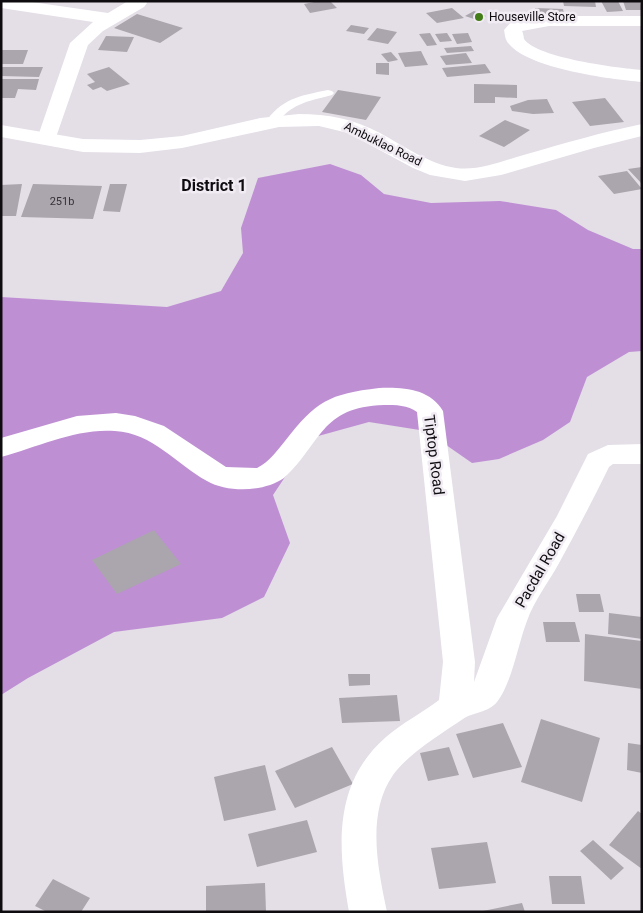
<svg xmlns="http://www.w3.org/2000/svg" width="643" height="913" font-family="Roboto,sans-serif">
  <rect width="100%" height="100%" fill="#e4dee7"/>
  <path fill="#bf8fd4" d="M330,164l31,11 23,19 47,9 69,-2 56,9 32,20 45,19h9v102l-13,1 -42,25 -17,45 -27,18 -44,19 -27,4 -46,-32 -57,-9 -58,16 -38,57 17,48 -26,54 -42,21 -108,14 -86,46 -27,17v-398l166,10 54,-16 22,-38 -2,-25 17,-50z"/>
  <path fill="#aba5ae" d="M319,1h11l7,7 -27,5 -6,-9z
    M563,1h32l1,6 -32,-1z
    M601,1h17l5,10 -16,1z
    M623,1h17l2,9h-16z
    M452,8l12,10 -27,5 -11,-10z
    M535,8l28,1 1,5h-28z
    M474,11l12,5 -9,4 -12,-4z
    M137,14l46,14 -23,15 -46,-15z
    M351,25l18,3 -5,6 -18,-3z
    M377,28l20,4 -9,12 -21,-4z
    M430,33l7,12 -10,1 -8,-12z
    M447,33l5,8 -12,1 -5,-8z
    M468,33l4,9 -15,2 -5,-10z
    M106,36l28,1 -7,15 -29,-2z
    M471,46l3,5 -27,2 -3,-5z
    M1,50h27l-5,14h-22z
    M421,51l7,14 -23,2 -7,-14z
    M391,52l7,8 -10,2 -7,-8z
    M466,53l6,10 -26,2 -6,-9z
    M376,63h13v12l-13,-1z
    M485,64l6,9 -44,4 -5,-9z
    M1,67h42l-4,10 -38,-1z
    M109,67l21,17 -23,7 -6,-4 -8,3 -6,-5 8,-3 -8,-8z
    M1,79h38l-3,11 -18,-1 -3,9h-14z
    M474,84l43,1v13l-22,-1v6h-21z
    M338,90l43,7 -15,23 -44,-8z
    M605,98l19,24 -34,4 -18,-24z
    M547,99l7,14 -21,1 -21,-3 -2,-5 18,-6z
    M505,120l25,10 -26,17 -25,-11z
    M642,167v17l-14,-15z
    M627,171l15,18 -28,5 -16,-18z
    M22,184l-6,32h-15v-31z
    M33,184l69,2 -9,33 -72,-2z
    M110,184h17l-7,28 -17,-1z
    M154,530l27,34 -64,30 -25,-34z
    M576,594h24l4,18h-25z
    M609,613l33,4v22l-34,-5z
    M543,622h32l5,20h-34z
    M585,634l57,7v48l-58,-8z
    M348,674h22v11l-21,1z
    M397,695l3,26 -58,2 -3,-25z
    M541,719l59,19 -18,64 -61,-20z
    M503,723l19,44 -49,11 -17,-44z
    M628,743l14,2v28l-15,-3z
    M332,747l21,37 -58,24 -20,-37z
    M449,747l10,28 -31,6 -8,-28z
    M265,765l11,45 -52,11 -10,-44z
    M638,811l4,3v55l-33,-24z
    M307,820l10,32 -60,15 -9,-33z
    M593,840l31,28 -13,12 -31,-29z
    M487,842l9,41 -57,6 -8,-41z
    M549,876h32l4,28h-33z
    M53,879l37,19 -9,14h-34l-12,-6z
    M265,883l1,29h-60v-26z
    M522,903l3,9h-42v-1z"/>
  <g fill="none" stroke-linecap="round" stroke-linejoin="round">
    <path fill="#fff" fill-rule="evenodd" d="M328,90l4,1 2,2 -2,2c-26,7 -41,8 -58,32l-4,1 -6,-4c18,-26 35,-28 64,-34z"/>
    <path fill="#fff" fill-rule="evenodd" d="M1,1h24l83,12 20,-12h18l1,2 -3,4 -41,24 -15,14 -34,98 -7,2 -7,-2 -3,-4 33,-96 23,-21 -92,-14z
      M379,388c25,-1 51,1 64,23l32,251 -1,20 23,-64 60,-102 31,-62 20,-9 34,-1v20h-29l-4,3c-16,33 -33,65 -51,98 -10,18 -24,36 -31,56 -9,23 -15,62 -30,81 -9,11 -24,10 -34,17 -22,15 -55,35 -70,56 -27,39 -15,94 -6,137h-38c-11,-63 -17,-128 37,-175 16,-14 36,-24 53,-37l4,-38 -26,-250c-9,-7 -21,-7 -33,-7 -64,2 -62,38 -100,73 -20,14 -56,15 -77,3 -31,-17 -54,-48 -92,-50 -39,-3 -77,16 -114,26v-19l76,-22 39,-3 19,3 29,10 62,41 31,1c12,-6 20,-17 28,-27 31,-40 44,-47 94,-53z"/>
    <path fill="#fff" fill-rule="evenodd" d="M549,16h93v10h-93l-27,5c1,1 2,7 2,8 13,19 94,29 118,31v12c-33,-3 -112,-13 -133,-38 -4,-4 -4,-9 -5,-14l7,-8z
      M299,114c29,0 55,5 81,19 24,13 49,31 76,35 25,3 48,-8 71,-14 38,-11 76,-22 115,-30v12l-48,12 -93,27 -36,6 -35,-6 -17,-7 -65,-35 -29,-7 -40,1 -97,21 -42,5 -57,-1 -82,-15v-12l82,14 57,1 42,-4 78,-18z"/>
  </g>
  <circle fill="#437d17" stroke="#f1ebf4" stroke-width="2" cx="479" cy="17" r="5"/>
  <g text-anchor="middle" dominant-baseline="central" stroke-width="5" stroke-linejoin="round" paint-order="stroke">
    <g font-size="11" fill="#353237">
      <text x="62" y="201">251b</text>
    </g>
    <g font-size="12" fill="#0e0c0f" stroke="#f1ebf4" text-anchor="start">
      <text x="489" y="17">Houseville Store</text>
    </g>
    <g font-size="12" fill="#0e0c0f" stroke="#f1ebf4">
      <text transform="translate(383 144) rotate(26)">Ambuklao Road</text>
    </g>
    <g font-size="15" fill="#0e0c0f" stroke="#f1ebf4">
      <text transform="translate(434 455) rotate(83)">Tiptop Road</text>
      <text transform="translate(540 570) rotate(-60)">Pacdal Road</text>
    </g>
    <g font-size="16" font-weight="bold" fill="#0e0c0f" stroke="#f1ebf4">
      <text x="214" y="185">District 1</text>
    </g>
  </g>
  <rect width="643" height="913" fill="none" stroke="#0e0c0f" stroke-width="5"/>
</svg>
